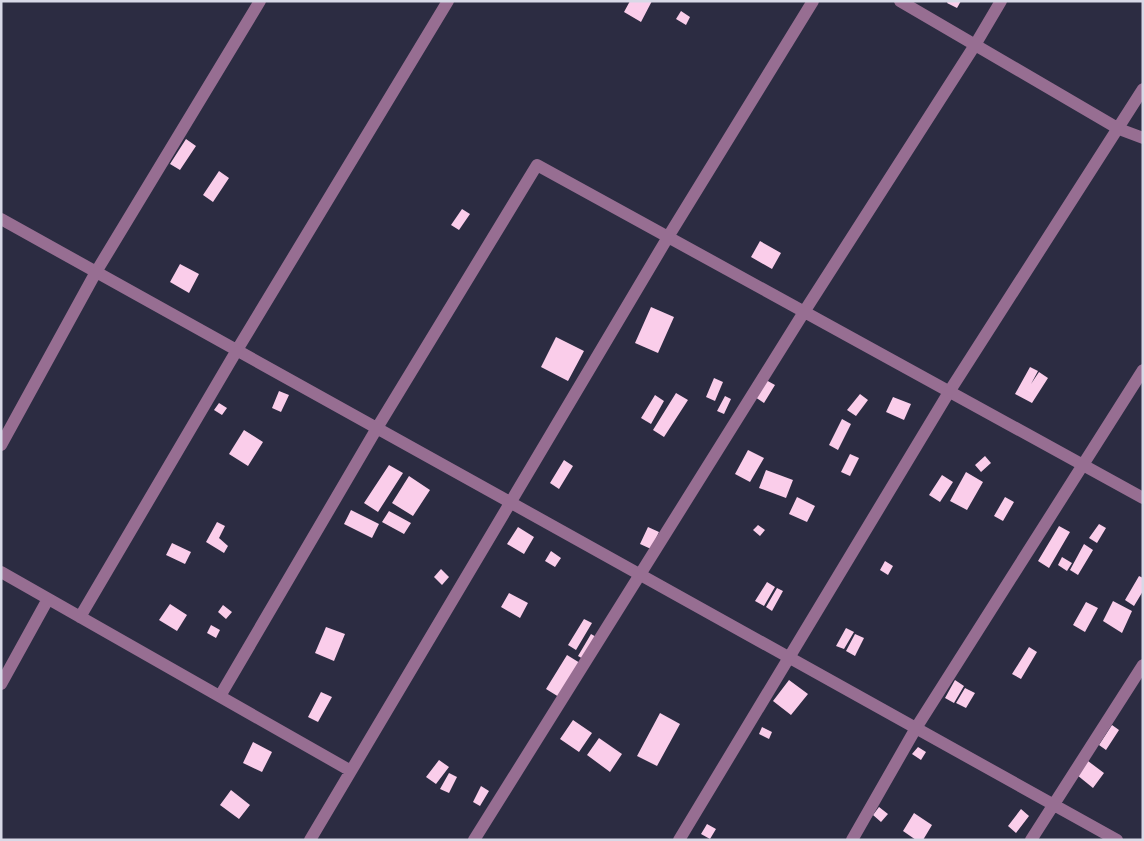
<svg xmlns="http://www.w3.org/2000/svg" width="1144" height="841" font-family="'Nunito Sans',sans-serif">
  <rect width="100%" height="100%" fill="#2c2c42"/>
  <path fill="#facdea" d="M630,1h22l-11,21 -17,-10z
    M948,1h13l-4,7 -10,-5z
    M681,11l9,6 -4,8 -10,-6z
    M186,139l10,7 -16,24 -10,-6z
    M219,171l10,7 -16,24 -10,-7z
    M462,209l8,5 -11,16 -8,-5z
    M760,241l21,12 -9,16 -21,-12z
    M180,264l19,10 -10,19 -19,-11z
    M651,307l23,10 -16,36 -23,-10z
    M556,337l28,14 -16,30 -27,-14z
    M1030,367l8,4 -7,13 8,-12 9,6 -16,25 -17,-9z
    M714,378l9,4 -8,19 -9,-4z
    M766,380l9,5 -11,18 -9,-6z
    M279,391l10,4 -8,17 -9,-4z
    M676,393l12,7 -24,37 -11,-7z
    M860,394l8,6 -12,16 -9,-6z
    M655,395l9,6 -13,23 -10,-6z
    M725,396l6,3 -7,15 -7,-3z
    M893,397l18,7 -7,16 -18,-8z
    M219,403l8,5 -5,7 -8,-5z
    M842,419l9,5 -13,26 -9,-5z
    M244,430l19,12 -15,24 -19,-12z
    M748,450l16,8 -14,24 -15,-8z
    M850,454l9,4 -9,18 -9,-4z
    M985,456l6,7 -10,9 -6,-7z
    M564,460l9,6 -14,23 -9,-6z
    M389,465l14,8 -25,39 -14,-9z
    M766,470l27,10 -7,18 -27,-10z
    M966,472l17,10 -16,28 -17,-9z
    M942,475l11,7 -13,20 -11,-7z
    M409,476l21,14 -17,26 -21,-13z
    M797,497l18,9 -8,16 -18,-8z
    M1005,497l9,5 -11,19 -9,-5z
    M351,510l28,14 -7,14 -28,-14z
    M389,511l22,12 -7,11 -22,-12z
    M217,522l8,4 -6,12 9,8 -4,7 -18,-11z
    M1099,524l7,4 -9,15 -8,-5z
    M758,525l7,5 -5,6 -7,-6z
    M1059,526l11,6 -21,36 -11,-7z
    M518,527l16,10 -10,17 -17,-10z
    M648,527l11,5 -8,17 -11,-5z
    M172,543l19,9 -6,12 -19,-9z
    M1084,544l9,6 -15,25 -8,-5z
    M551,551l10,7 -6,9 -10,-6z
    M1062,557l10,6 -5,8 -9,-6z
    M885,561l8,5 -5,9 -8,-5z
    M441,569l8,8 -7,8 -8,-8z
    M1139,576l4,2v13l-9,15 -9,-6z
    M767,582l8,5 -11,19 -9,-5z
    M777,588l6,3 -11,20 -6,-4z
    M509,593l19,10 -8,15 -19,-11z
    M1113,601l19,10 -10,22 -19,-12z
    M1086,602l12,6 -13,24 -12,-7z
    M170,604l17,11 -10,16 -18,-11z
    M223,605l9,7 -6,7 -8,-7z
    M584,619l8,4 -16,27 -8,-5z
    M211,625l9,5 -4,8 -9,-5z
    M326,627l19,7 -11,27 -19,-8z
    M846,628l8,4 -10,17 -8,-3z
    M591,634l7,4 -13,22 -7,-4z
    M855,634l9,4 -9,18 -9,-5z
    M1029,647l8,5 -16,27 -9,-5z
    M567,655l13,8 -21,34 -13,-8z
    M789,680l19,14 -17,21 -18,-14z
    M955,680l9,6 -10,17 -9,-5z
    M965,688l10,5 -9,15 -10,-5z
    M321,692l11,5 -14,25 -10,-5z
    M660,713l20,11 -23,42 -20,-10z
    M573,720l19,13 -13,19 -19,-13z
    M1112,725l7,5 -13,20 -7,-5z
    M762,727l10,5 -3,7 -10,-5z
    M599,738l23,16 -12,18 -23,-17z
    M253,742l19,10 -10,20 -19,-9z
    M918,747l8,5 -5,8 -9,-6z
    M439,760l10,7 -13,17 -10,-7z
    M1088,761l16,12 -11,15 -16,-13z
    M449,773l8,4 -8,16 -9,-4z
    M481,786l8,5 -9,15 -7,-4z
    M231,790l19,15 -11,14 -19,-14z
    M879,807l9,7 -7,8 -8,-7z
    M1021,809l8,7 -13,17 -8,-7z
    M914,813l18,12 -9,15h-7l-13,-9z
    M707,824l9,5 -6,10 -9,-5z"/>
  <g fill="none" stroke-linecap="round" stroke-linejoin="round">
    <path stroke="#976e92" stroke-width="12" d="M900,1l219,128 24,9
      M1,219l1116,621
      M1,445l95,-173 164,-271
      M1,572l350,199
      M80,617l157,-267 211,-349
      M1,684l47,-85
      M220,696l157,-268 160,-263 606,333
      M310,840l358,-603 145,-236
      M474,840l330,-528 171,-267 26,-44
      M679,840l270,-448 194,-303
      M852,840l64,-112 227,-358
      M1031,840l112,-175"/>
  </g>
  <rect width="1144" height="841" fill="none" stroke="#d8d9e7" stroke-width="5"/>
</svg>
